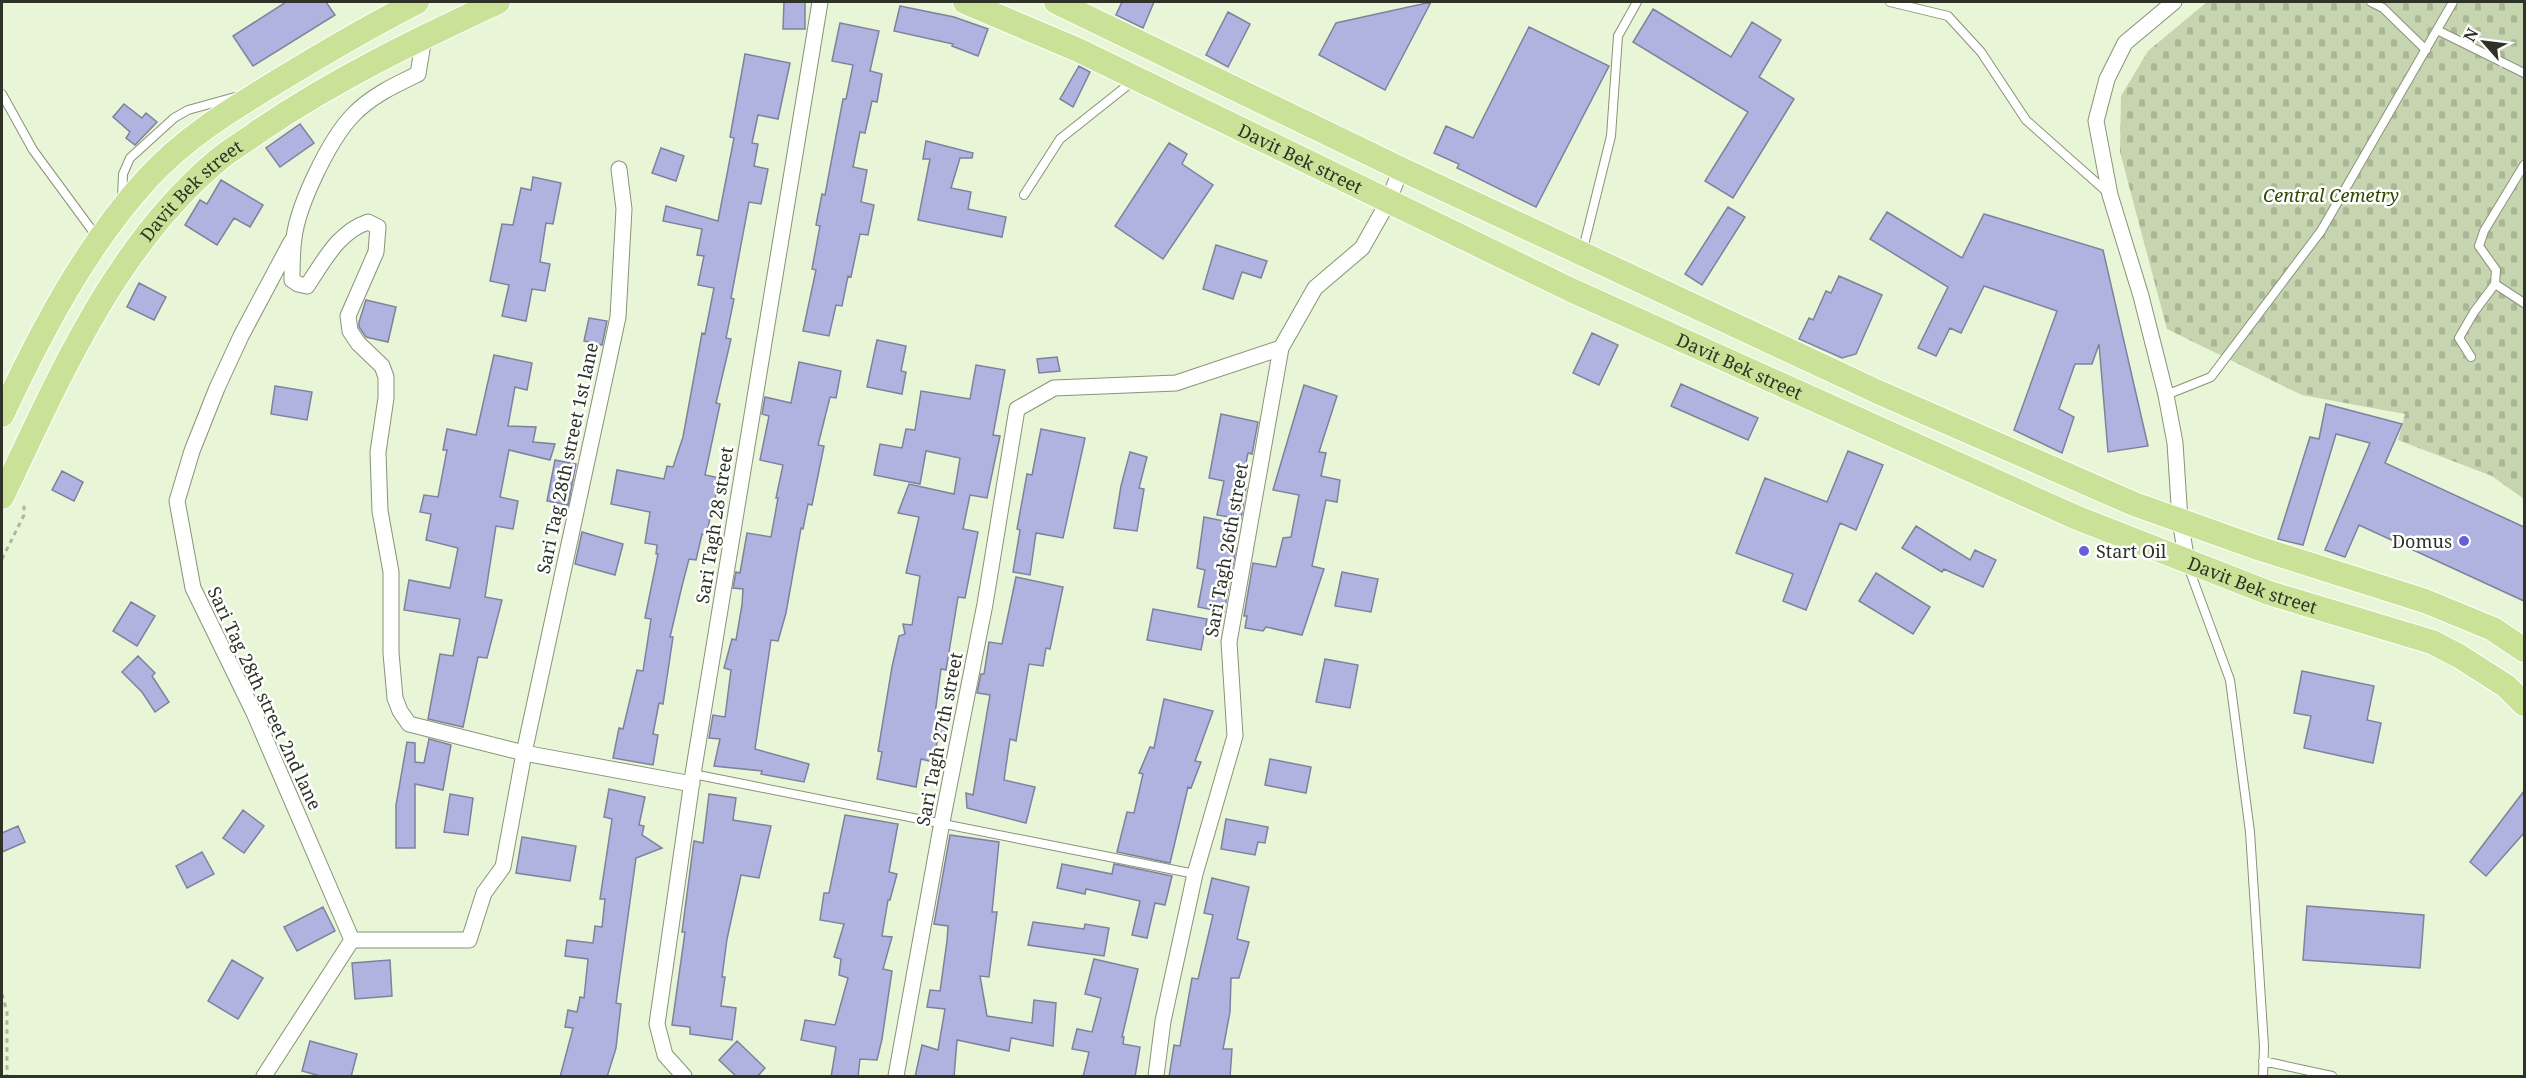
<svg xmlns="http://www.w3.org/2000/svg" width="2526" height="1078" font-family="'Noto Serif',serif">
  <defs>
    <pattern id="cemetery-stones" width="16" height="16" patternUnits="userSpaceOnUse" patternTransform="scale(1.5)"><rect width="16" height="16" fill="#c6d5b0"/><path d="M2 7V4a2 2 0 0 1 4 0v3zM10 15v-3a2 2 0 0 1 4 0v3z" fill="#aab797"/></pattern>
  </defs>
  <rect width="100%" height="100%" fill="#e8f5d7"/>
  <path fill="url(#cemetery-stones)" d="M2207,2h317v497l-32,-23 -94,-36 7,-26 -103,-19 -135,-66 -47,-177 1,-56 27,-45z"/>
  <path fill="#b0b3e0" stroke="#7f819d" stroke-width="1.5" d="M286,2h40l9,13 -82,51 -20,-30z
    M784,2h21v27h-22z
    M1122,2h32l-11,26 -27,-13z
    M1431,2l-46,88 -66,-35 17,-32z
    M900,6l54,11 34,12 -10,27 -26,-10 1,-2 -59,-13z
    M1653,9l78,48 21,-35 29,18 -22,37 35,22 -61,99 -28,-17 43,-69 -115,-70z
    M1228,12l22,12 -22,43 -22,-12z
    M840,23l39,8 -9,40 12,3 -5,28 -5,-1 -7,32 -5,-1 -7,35 14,3 -6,32 13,3 -6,30 -8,-1 -9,43 -3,-1 -6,30 -6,-1 -7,31 -26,-5 13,-61 -4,-1 8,-43 -4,-1 6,-31 3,1 18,-96h3l7,-34 -21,-4z
    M1529,27l80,39 -73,141 -79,-39 2,-4 -25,-11 12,-27 27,12z
    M745,54l45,9 -12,56 -20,-4 -6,28 6,1 -4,22 14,3 -7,35 -12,-2 -18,96 3,1 -8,39 5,1 -15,64 4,1 -15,71 15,3 -14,57 -4,-1 -6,26 -7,-1 -7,27 -12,51h3l-10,67 -4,-1 -6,31 5,1 -5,30 -40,-7 6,-30 4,1 14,-59 6,1 8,-52 -6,-1 13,-64h-2l1,-9 -12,-2 5,-31 -39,-8 6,-34 47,9 3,-13 6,1 10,-30 19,-104 3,1 9,-46 -16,-3 6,-29 -7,-1 5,-26 -39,-8 3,-15 52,15 16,-83 -4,-1z
    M1079,66l11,6 -17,35 -13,-8z
    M124,104l18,14 4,-5 11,9 -22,23 -9,-7 4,-6 -17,-15z
    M300,124l14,19 -34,24 -14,-19z
    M926,141l47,12 -1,5h-12l-9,30 20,4 -3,17 38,8 -4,20 -84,-17 12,-61h-7z
    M1169,143l18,11 -5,10 31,21 -50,74 -48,-33z
    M661,148l23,8 -8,25 -24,-8z
    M533,177l28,6 -8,41 -7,-1 -6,39 10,2 -5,27 -13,-2 -6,32 -24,-5 7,-31 -19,-4 12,-57 11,1 8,-37 10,2z
    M221,180l42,25 -13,22 -16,-9 -17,27 -32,-20 15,-25 7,4z
    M1728,207l17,10 -43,68 -17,-11z
    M1887,212l75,46 22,-44 119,36 45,196 -40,6 -9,-108 -7,20h-17l-16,45 15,8 -12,36 -48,-23 43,-119 -73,-25 -23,47 -11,-5 -14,28 -18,-8 30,-61 -78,-48z
    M1216,245l51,16 -6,17 -19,-6 -9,27 -30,-10z
    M1839,276l43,19 -26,59 -14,4 -43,-19 10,-21 4,2 13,-29 5,2z
    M139,283l27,14 -12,23 -27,-13z
    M366,300l30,7 -8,35 -22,-5 -7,-10v-5z
    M589,318l18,3 -5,24 -18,-4z
    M1592,333l26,12 -19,40 -26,-12z
    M877,340l29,6 -5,25 5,1 -4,22 -35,-7z
    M494,355l38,8 -5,27 -12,-3 -7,39 28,1 -3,15 22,2 -5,16 -41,-10 -9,47 18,4 -5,28 -17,-3 -11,71 17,3 -15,58 -9,-1 -15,70 -35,-8 12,-65 13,2 7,-37 -56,-9 5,-30 41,8 8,-40 -32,-8 5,-26 -11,-2 4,-17 14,2 9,-47h-4l4,-21 29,6z
    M1057,357l3,14 -21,2 -2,-14z
    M799,362l42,9 -5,27 -6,-1 -12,48 6,1 -12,59 -4,-1 -5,25 -2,-1 -15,85 -8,28 -7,-1 -16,109 54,15 -5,18 -43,-8 1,-3 -48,-5 6,-27 -11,-1 4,-23 12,2 6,-47 -7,-2 8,-29 4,1 6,-35 1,-16 -10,-1 3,-16 4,1 7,-40 24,4 7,-39h-2l7,-33 -23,-5 9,-44 -7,-2 3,-17 26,6z
    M976,365l29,5 -12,65 7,1 -13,62 -17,-3 -7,34 15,3 -13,66 -7,-1 -12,73 -5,-1 -6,45 12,2 -3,18 -5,-1 -6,29 -12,-3 -5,28 -39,-8 5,-27 -4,-1 14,-84 7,-31 6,-2 -2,-10 9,1 8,-49 -14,-3 13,-56 -21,-4 11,-29 45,10 6,-36 -34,-7 -6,33 -46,-9 6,-31 22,4 4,-19 9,1 6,-39 49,8z
    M1681,384l77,34 -10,22 -77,-34z
    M1304,385l33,11 -18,56 7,1 -5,23 19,4 -3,22 -11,-2 -14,66 12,3 -22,66 -36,-8 -3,4 -18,-3 2,-12h-3l9,-53 23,4 7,-29 8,-1 8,-42 -26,-5z
    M275,386l37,6 -5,28 -36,-6z
    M2326,404l76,20 -17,39 139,64v74l-165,-76 -14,32 -20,-7 45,-107 -34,-9 -33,111 -25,-6 32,-102 9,2z
    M1221,414l37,8 -6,32 -4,-1 -7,34 5,1 -5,31 -24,-4 7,-34 -15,-3z
    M1041,429l44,9 -22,100 -27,-5 -6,42 -17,-3 7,-42 -3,-1 10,-55 5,1z
    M1848,451l35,14 -27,65 -16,-7 -34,87 -23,-9 10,-27 -57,-21 29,-75 62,24z
    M1130,452l17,5 -8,31 5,1 -7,42 -23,-3 7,-42z
    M555,460l21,4 -8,41 -21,-4z
    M62,471l21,11 -9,19 -22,-11z
    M1204,517l25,5 -4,24 11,2 -12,64 -26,-5 7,-37 -8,-2z
    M1916,526l54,34 5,-10 21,10 -13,27 -39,-18 -2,3 -40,-24z
    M582,532l41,12 -8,31 -40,-11z
    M1342,572l36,7 -7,33 -36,-6z
    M1876,573l54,34 -17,27 -54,-33z
    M1016,577l47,10 -13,62 -4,-1 -3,18 -14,-2 -13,77 -6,-2 -6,41 31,7 -9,36 -59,-15 -1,-15 7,2 17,-100 -13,-2 4,-19h3l5,-32 13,2z
    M131,602l24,14 -18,30 -24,-15z
    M1153,609l54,10 -6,31 -54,-10z
    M138,656l17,17 -3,3 17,26 -14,10 -13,-20 -20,-20z
    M1325,659l33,6 -8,43 -34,-6z
    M2302,671l72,15 -7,34 14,3 -8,40 -69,-15 7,-32 -17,-3z
    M1164,699l49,12 -18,50 6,1 -10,26 -3,-1 -18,76 -53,-11 10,-40 7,1 9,-39 -4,-1 11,-26 4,1z
    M429,739l22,6 -8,45 -28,-6v64h-19v-43l11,-63 8,1v19l9,1z
    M1270,759l41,8 -5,26 -41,-8z
    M609,789l36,8 -6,28 5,1 -2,9 20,13 -26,10 -20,145 5,1 -5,44 -9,29h-47l13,-49 -8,-1 3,-17 9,2 3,-15 4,1 4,-39 -23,-3 2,-16 26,3 2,-17 7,1 3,-28h-5l12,-80 -8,-2z
    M2524,791v42l-38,43 -16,-14z
    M450,794l23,4 -5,37 -24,-3z
    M709,794l27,4 -3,22 38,6 -12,52 -18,-3 -14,64 -5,38h3l-4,29 15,2 -4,32 -42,-6v-7l-18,-2 13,-93h-3l12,-91 9,2z
    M243,810l21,16 -20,27 -21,-15z
    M845,815l53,9 -9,48 8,2 -7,26h-2l-6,36 10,1 -9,32 9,2 -10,68 -5,21 -17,-1 -2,18h-27l5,-30 -35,-7 4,-20 30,5 13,-47 -9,-3 2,-16 -7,-2 10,-33 -24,-4 4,-27h5z
    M1226,819l42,8 -3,16 -7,-1 -3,13 -34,-6z
    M18,826l7,16 -23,10v-19z
    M950,835l49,7 -7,70h5l-8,65 -9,-1 7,40 45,7 2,-23 22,3 -3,43 -42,-8 -2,13 -52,-11 -3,37h-39l7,-32 16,5 7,-41 -18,-2 3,-17 10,1 7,-50 1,-15 -14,-2z
    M522,837l54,9 -6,35 -54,-8z
    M202,852l12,22 -27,14 -11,-22z
    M1062,864l50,10 2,-10 58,12 -7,29 -10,-2 -8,35 -15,-3 8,-34 -54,-12 -1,5 -28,-6z
    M1212,878l37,9 -12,52 12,3 -10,36h-8l-1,34 -7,37h9l-2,28h-61l5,-32 6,1 12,-68 6,1 15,-64 -9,-2z
    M2307,906l117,9 -4,53 -117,-8z
    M323,907l12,24 -38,20 -13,-24z
    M1033,922l51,7 1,-5 24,4 -5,28 -76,-11z
    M1094,959l44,10 -16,68h2l-1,7 17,3 -5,30h-52l6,-25 -17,-3 5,-20 15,3 9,-34 -16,-4z
    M232,960l31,18 -25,41 -30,-18z
    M390,960l2,36 -37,3 -3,-36z
    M310,1041l47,13 -6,23h-27l-22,-6z
    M737,1041l28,27 -8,9h-20l-18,-17z"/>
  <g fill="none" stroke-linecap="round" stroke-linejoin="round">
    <g stroke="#889378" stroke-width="10">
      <path id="lane" d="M1890,2l58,14 33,36 45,68 81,72
        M2371,2l12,6 43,42
        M2437,30l87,43
        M2,94l31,56 64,87
        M1024,195l36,-56 73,-58
        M122,199l1,-25 7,-16 44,-40 14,-8 47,-13
        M1583,249l28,-113 7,-100 19,-34
        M2495,284l29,19
        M2471,357l-12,-19 15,-26 21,-28 1,-14 -17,-24 5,-15 40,-66
        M2166,395l45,-18 110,-146 132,-229
        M2188,566l42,114 20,152 14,214 -1,30
        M693,774l502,100
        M2263,1061l69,15"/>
    </g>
    <g stroke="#889378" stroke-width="17">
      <path id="street" d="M2174,2l-49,41 -18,36 -11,42 14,74 31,101 25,99 9,48 5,77 7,42
        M424,37l-6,37c-23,11 -47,22 -65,41 -24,25 -55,90 -59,123 -2,14 -2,28 -2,42l6,4 9,2c17,-25 31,-54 61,-64l10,5 -2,25 -28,64 2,15 8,12 24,23 4,11v21l-8,54 2,59 11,61v81l4,45 5,13 9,13 115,29 168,31
        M291,242l-50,94 -24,52 -25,63 -15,50 16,87 61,125 98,227
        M352,940h117l15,-47 19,-26 21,-114 94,-436 6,-108 -5,-40
        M264,1076l88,-136
        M684,1076l-19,-21 -8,-31 36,-250 127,-772
        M896,1076l46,-254 43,-218 32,-195 37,-21 122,-5 105,-35
        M1156,1076l7,-55 32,-147 40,-138 -6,-94 52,-294 34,-60 47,-40 26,-46 13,-33"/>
    </g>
    <g stroke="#fff" stroke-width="26">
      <g id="primary">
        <path id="s1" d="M965,2l113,48 493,240 504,227 194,76 163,49 27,14 47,30 18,18"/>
        <path d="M1056,2l345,167 477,223 256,112 121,43 170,54 68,28 31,21"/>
        <path d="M2,415c39,-83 83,-168 145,-236 37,-41 85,-70 131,-98 46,-28 92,-55 139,-79"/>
        <path id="s2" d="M2,497c57,-119 112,-250 216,-337 13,-11 28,-19 41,-29 75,-51 157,-91 239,-129"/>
      </g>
    </g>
    <path stroke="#adb79f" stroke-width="3" stroke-dasharray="4.5 4.5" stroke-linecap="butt" d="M2,559l22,-44v-12
      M2,994l5,18v64"/>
    <use href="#lane" stroke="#fff" stroke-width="8"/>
    <use href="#street" stroke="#fff" stroke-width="15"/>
    <use href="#primary" stroke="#c9e297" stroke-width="24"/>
  </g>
  <g fill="#6560d9" stroke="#fff" stroke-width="2">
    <circle cx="2464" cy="541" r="6"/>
    <circle cx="2084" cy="551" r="6"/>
  </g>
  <g text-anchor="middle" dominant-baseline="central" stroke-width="5" stroke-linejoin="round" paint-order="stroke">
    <g font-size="18" fill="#2e3227" stroke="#fff">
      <text stroke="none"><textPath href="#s1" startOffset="370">Davit Bek street</textPath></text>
      <text stroke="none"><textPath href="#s2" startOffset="363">Davit Bek street</textPath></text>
      <text stroke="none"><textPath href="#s1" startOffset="856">Davit Bek street</textPath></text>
      <text transform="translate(567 458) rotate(-78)">Sari Tag 28th street 1st lane</text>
      <text transform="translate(714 525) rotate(-81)">Sari Tagh 28 street</text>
      <text transform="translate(1226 550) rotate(-80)">Sari Tagh 26th street</text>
      <text stroke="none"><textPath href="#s1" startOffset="1414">Davit Bek street</textPath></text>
      <text transform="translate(265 698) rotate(65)">Sari Tag 28th street 2nd lane</text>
      <text transform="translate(939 739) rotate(-79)">Sari Tagh 27th street</text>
    </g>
    <g font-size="18" font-style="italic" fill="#324600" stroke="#fff">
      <text x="2331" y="195">Central Cemetry</text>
    </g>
    <g font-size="18" fill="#2e3227" stroke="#fff" text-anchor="end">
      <text x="2452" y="541">Domus</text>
      <text x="2096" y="551" text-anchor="start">Start Oil</text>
    </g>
  </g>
  <rect width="2526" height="1078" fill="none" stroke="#2e3227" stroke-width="6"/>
  <g transform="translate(2484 42) rotate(298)" stroke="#ffffff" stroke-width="4.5" paint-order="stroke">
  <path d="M0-4.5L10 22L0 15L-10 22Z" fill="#2e3227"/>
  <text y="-9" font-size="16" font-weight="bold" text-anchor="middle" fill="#2e3227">N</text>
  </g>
</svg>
